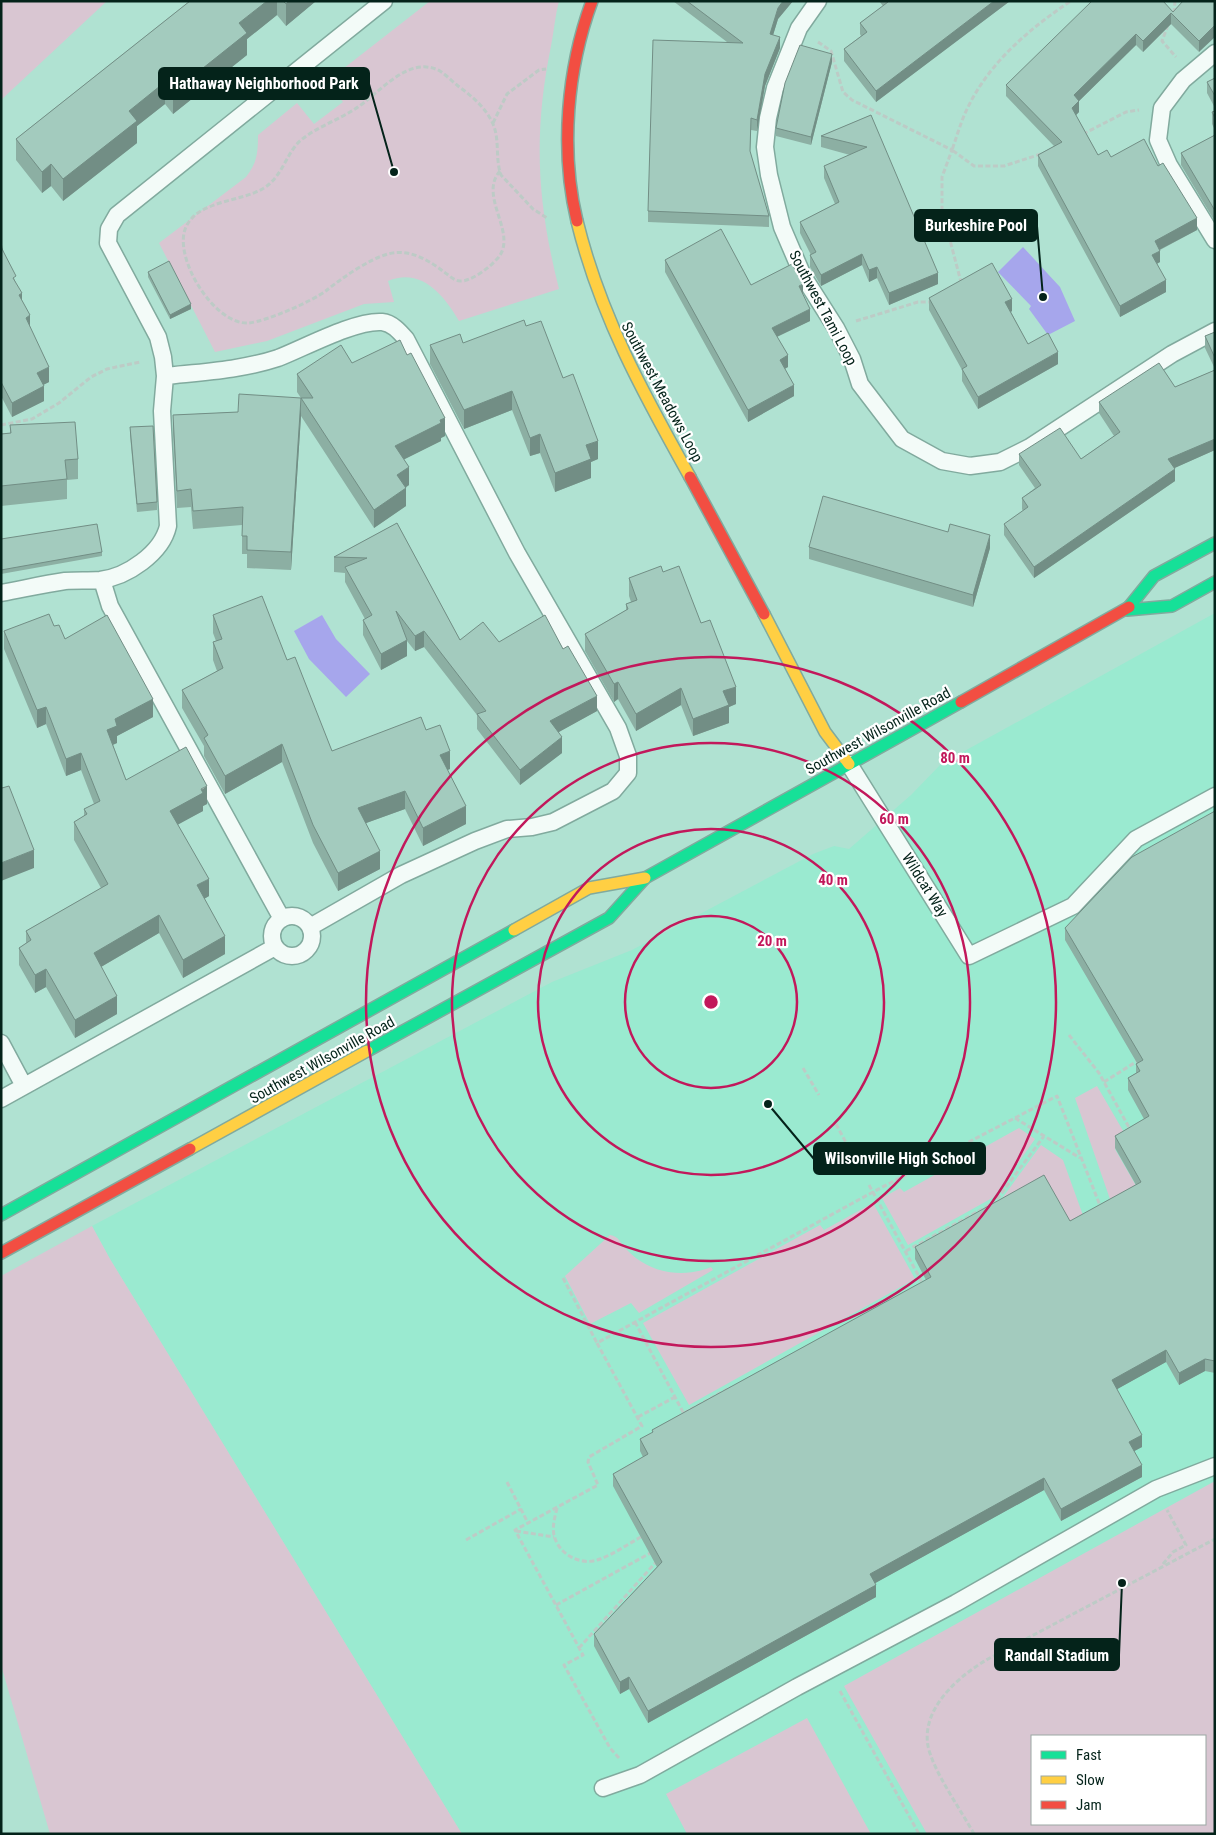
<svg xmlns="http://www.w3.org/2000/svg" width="1216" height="1835" font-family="'Roboto Condensed',sans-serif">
  <rect width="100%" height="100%" fill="#b0e2d2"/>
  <path fill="#9aead0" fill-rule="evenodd" d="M1215,613v1221h-753l-352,-575 -18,-33 460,-244 80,-32 181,-96 21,-8 15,3 62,-54 30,-31zM1032,1736h173v88h-173z"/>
  <path fill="#d9c6d2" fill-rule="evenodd" d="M1,1h106l-106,99z
    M430,1h129c-4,15 -5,30 -8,45 -18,88 -14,156 8,243l-100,32c-15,-26 -38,-54 -71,-40l6,21 -30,2 -97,37 -52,11 -56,-109 87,-66c11,-14 12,-24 12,-42l39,-32 17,21 29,-22 -14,-17 1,-6z
    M1097,1086l32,55 -14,8 39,68 -42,-12 -37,-107z
    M1019,1128l16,11 -41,58 -86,48 -26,-47 18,-10 4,4z
    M1041,1145l22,15 26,72 -91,-28z
    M873,1203l42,76 -226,126 -46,-82 177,-98 4,5z
    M92,1226l18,33 352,575h-412l-49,-169v-389z
    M610,1235c9,1 11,9 17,15 22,23 55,29 84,17l2,3 -74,43 -8,-10 -41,21 -25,-48z
    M1215,1481v353h-288l-83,-148zM1032,1736h173v88h-173z
    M807,1718l64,116h-184l-21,-40z"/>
  <path fill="#a6a6ec" d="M1023,247l37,40 15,34 -27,14 -19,-26 2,-3 -33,-34z
    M322,615l14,24 34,35 -24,23 -37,-38 -15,-28z"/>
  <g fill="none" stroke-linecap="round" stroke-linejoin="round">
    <g stroke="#81aa9e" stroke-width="19">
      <path id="lane" d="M818,1l-19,27 -24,60 -7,30 -3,29 4,28 13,52 21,49 33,52 16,31 8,25 42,55 40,22 28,5 30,-4 30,-15 142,-93 43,-23
        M1215,53l-32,27 -21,28 -4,32 11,25 46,75
        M165,376c37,-4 77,-6 113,-18 26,-10 77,-38 104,-36 10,1 17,9 24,17l111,214 101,175 10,28v17l-15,18 -60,31 -21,5 -25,2 -32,12 -74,34 -91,52
        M102,580l8,26 172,313
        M1,593c22,-4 43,-9 64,-12 12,-1 23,0 35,-1 27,-3 62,-27 68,-54l-6,-115 3,-35 -2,-19 -5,-20 -50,-94 1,-14 8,-14 267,-214
        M849,764l120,192 104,-50 63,-67 79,-43
        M272 936a20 20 0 1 1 40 0a20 20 0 1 1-40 0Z
        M1,1043l23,43
        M1,1099l274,-152
        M603,1788l37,-13 157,-88 159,-84 200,-114 59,-23"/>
    </g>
    <g stroke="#81aa9e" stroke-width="14">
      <path id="fast" d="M1129,607l25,-31 61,-33
        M1127,610l45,-4 43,-24
        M367,1051l242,-133 36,-40 316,-176
        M1,1215l513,-285"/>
    </g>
    <g stroke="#81aa9e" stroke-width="14">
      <path id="slow" d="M577,221c23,94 66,172 113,256
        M764,614l61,118 24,32
        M514,930l75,-42 56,-10
        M190,1149l177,-98"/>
    </g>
    <g stroke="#81aa9e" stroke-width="14">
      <path id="jam" d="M577,221c-17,-71 -10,-152 15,-220
        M690,477l74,137
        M961,702l168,-95
        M1,1253l189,-104"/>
    </g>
    <path stroke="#bdcbc6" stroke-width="3" stroke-dasharray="5 2.5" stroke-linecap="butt" d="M1174,13l1,-12
      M1168,25l-6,16 14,16
      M818,42l13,9 12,41 9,8 100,50 -10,27v33l19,72
      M493,123l14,-29 32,-24 7,-1
      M1083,134l43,-22 13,-2
      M1041,154l-37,12h-30l-22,-16c5,-14 9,-29 16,-43 22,-45 62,-79 103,-106
      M500,171c-23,26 21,65 -4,89 -7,8 -26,22 -36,21 -6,0 -11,-6 -16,-9 -15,-12 -36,-24 -56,-18 -19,5 -46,24 -61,36 -14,11 -60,31 -78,33 -34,3 -77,-66 -63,-96 12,-27 56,-25 78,-39 19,-12 22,-35 37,-48 16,-13 37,-20 54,-31 24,-15 53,-55 85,-38 6,4 12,10 18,15 14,10 28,22 35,38 7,16 2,35 8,51l32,34 14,9
      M856,321l62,-19h14
      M1,425l31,-6 27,-16 32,-26 16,-8 33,-7
      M1069,1035l30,38 32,58
      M803,1068l16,27
      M1104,1082l35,-22
      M1015,1118l65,40
      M836,1124l14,26
      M869,1185l54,99
      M906,1251l89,-49 49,-66
      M563,1278l34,65
      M635,1322l49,92
      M684,1413l47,-26
      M638,1417l37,-20
      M507,1482l21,41
      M557,1508c-2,9 -5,18 -3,27 4,19 27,32 46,24 14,-5 28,-15 41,-22
      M516,1531l38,6
      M466,1540l55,-31
      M1163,1564l10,-12 13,-7 -19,-35
      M556,1605l98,-54
      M579,1648l78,-87
      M840,1691l79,143
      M619,1758l-9,-10 -46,-83 19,-10 -68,-125 83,-45 -10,-23 1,-5 53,-31 -45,-83 276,-151 184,-96 44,112
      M974,1834c-13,-24 -41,-63 -46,-88 -7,-38 32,-71 60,-87l227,-120"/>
    <use href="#lane" stroke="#f3fbf8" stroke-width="16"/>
    <use href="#fast" stroke="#16e098" stroke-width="11"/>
    <use href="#slow" stroke="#ffcf43" stroke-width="11"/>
    <use href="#jam" stroke="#f24e42" stroke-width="11"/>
  </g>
  <path fill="#8cafa3" d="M190,1h126l-30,25 -9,-11 -30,24v16l-74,59 -8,-10 -28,22v17l-74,58 -12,-15 -9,7 -26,-33v-21z
    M673,1h120l-15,18 -5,16 7,13 -15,38 -8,45 -6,-1 -1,22 19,64v11l-121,-5v-11l79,-169z
    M879,1h131l-134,101 -32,-41v-12l17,-13 -1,-2v-11l23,-17z
    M1215,1l-16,51 -28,-28 -28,28 -7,-7 -57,56v11l-3,3 22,40 13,2 47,9 39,64 -37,20v12l-3,2 9,28 -46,25 -82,-151v-11l16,-9 -48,-50v-11l167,-73z
    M832,62l-21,83 -35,-9v-8z
    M1215,78v30l-8,-15v-11z
    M1215,111v19l-3,-6v-12z
    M871,115l67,169 -49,21 -12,-27 -8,4 -7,-17 -41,21 -11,-19v-12h1l-11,-22v-11l35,-18 -11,-26v-12l26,-11 -29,-8v-11z
    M1215,135l-1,85 -33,-55v-12z
    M1,240l2,10 13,33 14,45 19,54 -6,3 1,16 -32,16 -11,-21z
    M665,260l86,25 52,10 7,26 -33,16 11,30 -3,2 9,27 -46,26 -83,-150z
    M148,272l43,37 -21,10 -22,-42z
    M929,298l83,13 -1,1 17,32 30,20 -80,45 -16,-28v-11l-33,-60z
    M526,326l37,52 35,81 -7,3v16l-36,14 -15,-39 -10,3 -18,-46 -48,19 -34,-65v-19l33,-2z
    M1215,332v37l-10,-21v-12z
    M352,363l93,73 -4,2v3l-37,18 5,26 -4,3 1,18 -32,22 -73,-112v-18v18l-10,154 -44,-2v-14h-5v-29l-49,4 -2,-22 -14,1 -4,-75v-18l65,-3 63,-14 -4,-6v-18z
    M1215,370v80l-41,18 1,13 -141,97 -30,-43v-11l19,-13 -1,-2v-11l13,-10 -16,-23v-11l62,5 33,-23 -15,-23v-11l76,-15z
    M10,425l68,34v20l-11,1v19l-66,7v-72l9,-1z
    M130,427l27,75v8l-20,2 -7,-77z
    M397,523l63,117 39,2 98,69 -39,21 4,21 -42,32 -43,-56v-14l-53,-68 -9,4 -8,-10v15l-26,14 -18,-35v-15l2,-1 -20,-37v-9l-11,-1v-15z
    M1,539l101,13v4l-101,18z
    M809,547l181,1 -17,59 -164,-48z
    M663,572l38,51 35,81 -7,3v16l-36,13 -12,-31 -45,26 -18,-32 -4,3 -29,-51v-17l41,-24v-6l5,-2 -2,-6v-18z
    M213,615l74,45 45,91 94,-21 24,39 -3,1 19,54 -43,22 -18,-37 -39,14 14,46 -42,22 -25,-48 -31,-81 -57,32 -21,-38v-10l-22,-38v-18l35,-19 -4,-11v-18l3,-1 -3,-8z
    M54,626l11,13 88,78 -36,19v7l-4,2 13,35 81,24 -4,2v5l-26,13 32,72 -5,3 21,55 -42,24 -24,-45 -58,34 16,47 -42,24 -29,-51 -11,6 -16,-28v-17l7,-5v-12l75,-43 -27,-48v-18l10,-6v-7l10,-5 -13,-34 -15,6 -20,-52 -9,4 -33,-79v-18z
    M1215,811v562l-10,-2 -26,14 -13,-23 -49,27 25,58 -8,4 8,26 -81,44 -17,-31 -169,93 1,14 -228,126 -19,-34 -9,5 -26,-48v-12l63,-67 -44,-81v-12l30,-17 -3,-6v-12l12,-6v-3l274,-150 -11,-21v-12l155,-26 66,-36 -21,-37v-12l29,-17 -16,-29v-12l8,-5v-9l1,-1 -72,-123v-12z"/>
  <path fill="#728e85" d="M267,1h10v14l-30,24v16l-74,59v-22l66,-69z
    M289,1h27l-30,25v-22z
    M783,1h10l-15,18 -8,26v-11l8,-26z
    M994,1h16l-134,101v-11z
    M1171,13v11l-28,28v-11z
    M1215,25v12l-16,15v-11z
    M1136,34v11l-57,56v11l-7,7v-11l2,-13z
    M780,37v11l-15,38 -8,45v-11l8,-46z
    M832,54v8l-21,83v-8z
    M165,82v22l-28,22v17l-74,58v-22l66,-68z
    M51,164v22l-9,7v-21z
    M1197,218v12l-42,22v-11z
    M1160,251v11l-8,4v-11z
    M862,254v11l-41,21v-11z
    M877,267v11l-8,4v-12z
    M938,273v11l-49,21v-12z
    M1166,280v12l-46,25v-11z
    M803,284v11l-4,-9z
    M22,293v15l-3,-13z
    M1012,299v12l-7,4v-13z
    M191,304v5l-21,10v-4z
    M810,309v12l-38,18v-11z
    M30,315v15l-4,-12z
    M1058,352v12l-80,45v-12z
    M788,355v12l-8,4v-11z
    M49,367v15l-12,6v-15z
    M794,385v11l-46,26v-12z
    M44,386v15l-32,16v-14z
    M512,391v19l-48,19v-19z
    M301,398v18l-10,154v-18z
    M445,418v18l-4,2v3l-46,23v-18l45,-26z
    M540,434v19l-10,3v-18z
    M1215,439v11l-47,21v-12z
    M598,441v18l-7,3v16l-36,14v-19l31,-28z
    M409,467v18l-12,8v-18z
    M1175,469v12l-141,97v-11z
    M406,488v18l-32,22v-18z
    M990,535v13l-17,59v-12z
    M424,631v16l-9,4v-15z
    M407,640v16l-26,14v-16z
    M618,682v17l-4,3v-18z
    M736,687v17l-7,3v16l-36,13v-17l30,-28z
    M681,688v17l-45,26v-17z
    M597,696v15l-47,26v-16z
    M153,699v18l-36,19v7l-10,4v-17l8,-11z
    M46,707v17l-9,4v-18z
    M562,737v16l-42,32v-15z
    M282,744v18l-57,32v-18z
    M450,751v18l-10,4v-18z
    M81,753v17l-15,6v-17z
    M207,786v18l-4,2v5l-33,18v-18z
    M405,791v18l-47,17v-18z
    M466,806v18l-43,22v-18z
    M34,850v18l-33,13v-18z
    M380,851v18l-42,22v-18z
    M209,879v17l-12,7v-18z
    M159,915v18l-65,38v-18z
    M225,936v18l-42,24v-18z
    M46,969v18l-11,6v-18z
    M117,996v18l-42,24v-18z
    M1166,1350v12l-54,30v-12z
    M1205,1359v12l-26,14v-12z
    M1142,1435v12l-13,7v-12z
    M1142,1465v12l-81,44v-12z
    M1044,1478v12l-174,96v-12z
    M876,1585v12l-228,126v-12z
    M629,1677v12l-9,5v-12z"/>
  <path fill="#a3cbbe" stroke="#728e85" d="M190,1h77l-28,22 8,10 -74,59 -8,-10 -36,29 8,10 -74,58 -12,-15 -9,8 -26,-33z
    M283,1h6l-3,3z
    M687,1h96l-5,7 -8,26 10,3 -15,37 -8,46 -6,-2 -1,33 19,65 -121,-5 5,-171 90,3z
    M888,1h106l-118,90 -32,-42 23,-17 -7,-9 28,-21z
    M1092,1h71l10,11 10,-11h32v24l-16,16 -28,-28 -28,28 -7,-7 -62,61 5,6 -7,7 26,47 9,-5 4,7 33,-18 14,27 5,-3 34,55 -42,23 5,10 -8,4 14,25 -46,26 -82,-151 24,-13 -56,-57z
    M800,45l32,9 -21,83 -35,-9 9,-45z
    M1215,78v18l-8,-14z
    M1215,111v7l-3,-6z
    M871,115l67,158 -49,20 -12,-26 -8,3 -7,-16 -41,21 -11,-20 6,-3 -16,-30 39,-20 -15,-36 43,-19 -46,-11z
    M1215,135v73l-1,1 -33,-56z
    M721,229l30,56 41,-21 11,20 -4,2 11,23 -38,19 16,27 -8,5 14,25 -46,25 -83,-150z
    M1,247l15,29 -3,2 9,15 -3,2 11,20 -4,3 23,49 -12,6 7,13 -32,17 -11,-21z
    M169,261l22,43 -21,11 -22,-43z
    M992,263l20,36 -7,3 23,42 20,-11 10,19 -80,45 -16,-28 5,-3 -38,-68z
    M524,320l2,6 15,-5 22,57 10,-4 25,67 -12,4 5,14 -36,14 -15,-39 -10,4 -18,-47 -48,19 -34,-65 30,-11 3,9z
    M1215,332v26l-10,-22z
    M400,340l7,15 4,-2 34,65 -5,2 1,3 -46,23 14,21 -12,8 9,13 -32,22 -73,-112h12l-16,-24 44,-29 11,18z
    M1159,363l16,24 40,-17v69l-47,20 7,10 -141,98 -30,-43 24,-17 -6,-9 19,-13 -22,-31 41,-26 21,31 39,-27 -21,-30z
    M239,394l62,4 -10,154 -44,-2v-14h-5l1,-29 -50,4 -2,-22 -14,2 -4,-76 65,-3z
    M75,422l3,37 -13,1 2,19 -66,7v-52l10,-1 -1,-8z
    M153,426l4,76 -20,2 -7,-77z
    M823,496l125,36 2,-8 40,11 -17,60 -164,-48z
    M397,523l63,117 23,-18 16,20 46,-27 18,34 5,-3 29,50 -47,25 12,16 -42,33 -43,-56 9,-3 -62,-80 -9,5 -19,-25 11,29 -26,14 -18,-34 9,-5 -27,-48 22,-9 -33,-1z
    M97,524l5,28 -101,18v-31z
    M661,566l2,6 16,-6 22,57 9,-3 26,67 -13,4 6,14 -36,14 -12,-31 -45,26 -18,-32 -4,2 -29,-50 43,-25 -2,-5 11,-4 -8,-22z
    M262,596l25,64 8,-3 37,94 89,-34 5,13 14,-5 10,26 -10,4 26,51 -43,22 -18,-37 -47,17 22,43 -42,22 -25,-48 -31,-81 -57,32 -21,-38 4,-3 -26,-45 41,-22 -10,-26 9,-3 -9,-24z
    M49,614l5,12 5,-1 6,14 42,-24 46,84 -38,20 2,7 -10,4 19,50 60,-33 21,39 -6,3 2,4 -33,18 39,68 -12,6 28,51 -42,24 -24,-45 -65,38 23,43 -42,24 -29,-51 -11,6 -16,-27 12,-8 -5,-9 82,-47 -34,-62 13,-8 -3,-5 16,-8 -19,-48 -15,6 -20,-52 -9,3 -33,-79z
    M1,785l1,3 7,-2 25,64 -33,13z
    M1215,811v550l-10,-2 -26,14 -13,-23 -54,30 30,55 -13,7 13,23 -81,44 -17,-31 -174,96 6,11 -228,126 -19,-34 -9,5 -26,-48 68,-72 -49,-88 35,-20 -8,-15 13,-7 -1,-2 279,-153 -16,-30 129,-72 26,46 71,-39 -26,-46 34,-20 -21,-38 12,-7 -4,-7 7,-4 -78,-132 67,-71z"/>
  <g fill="none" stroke="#c2185b" stroke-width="2.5">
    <circle cx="711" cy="1002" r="86"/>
    <circle cx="711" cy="1002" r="173"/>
    <circle cx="711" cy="1002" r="259"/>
    <circle cx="711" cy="1002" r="345"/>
  </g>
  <g text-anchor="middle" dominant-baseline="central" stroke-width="4.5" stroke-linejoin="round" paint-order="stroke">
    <g font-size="15" fill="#04231a" stroke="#fff">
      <text transform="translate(823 308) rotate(62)">Southwest Tami Loop</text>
      <text transform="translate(662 392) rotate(62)">Southwest Meadows Loop</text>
      <text transform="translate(878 731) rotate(-29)">Southwest Wilsonville Road</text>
      <text transform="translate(925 885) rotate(58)">Wildcat Way</text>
      <text transform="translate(322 1060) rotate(-29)">Southwest Wilsonville Road</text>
    </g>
  </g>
  <circle cx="711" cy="1002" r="8" fill="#c2185b" stroke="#fff" stroke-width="2.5"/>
  <g font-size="15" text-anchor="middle" font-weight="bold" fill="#c2185b" stroke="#fff" stroke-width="4.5" stroke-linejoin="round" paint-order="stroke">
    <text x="955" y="763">80 m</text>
    <text x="894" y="824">60 m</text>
    <text x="833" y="885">40 m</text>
    <text x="772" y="946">20 m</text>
  </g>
  <path fill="none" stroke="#04231a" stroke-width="2" d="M394 172L369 84M1043 297L1037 226M768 1104L814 1159M1122 1583L1119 1655"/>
  <g fill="#04231a" stroke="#fff" stroke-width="2">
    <circle cx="394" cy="172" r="5"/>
    <circle cx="1043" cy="297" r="5"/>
    <circle cx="768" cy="1104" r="5"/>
    <circle cx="1122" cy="1583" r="5"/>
  </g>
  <g fill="#04231a" stroke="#04231a" stroke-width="2">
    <rect x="159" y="68" width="210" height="31" rx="5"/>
    <rect x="915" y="210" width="122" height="31" rx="5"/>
    <rect x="814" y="1143" width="171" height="31" rx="5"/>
    <rect x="995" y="1639" width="124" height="31" rx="5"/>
  </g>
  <g font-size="16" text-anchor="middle" font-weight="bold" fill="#fff">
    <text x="264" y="89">Hathaway Neighborhood Park</text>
    <text x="976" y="231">Burkeshire Pool</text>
    <text x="900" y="1164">Wilsonville High School</text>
    <text x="1057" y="1661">Randall Stadium</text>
  </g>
  <rect width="1216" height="1835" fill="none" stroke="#04231a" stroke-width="5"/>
  <rect x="1031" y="1735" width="175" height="90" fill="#ffffff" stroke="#9ba7a3"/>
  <rect x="1041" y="1751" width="25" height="8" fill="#16e098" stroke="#9ba7a3"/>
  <text x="1076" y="1760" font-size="15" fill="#04231a">Fast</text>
  <rect x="1041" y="1776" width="25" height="8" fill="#ffcf43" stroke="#9ba7a3"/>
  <text x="1076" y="1785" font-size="15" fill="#04231a">Slow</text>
  <rect x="1041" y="1801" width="25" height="8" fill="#f24e42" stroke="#9ba7a3"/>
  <text x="1076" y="1810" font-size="15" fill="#04231a">Jam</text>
</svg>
